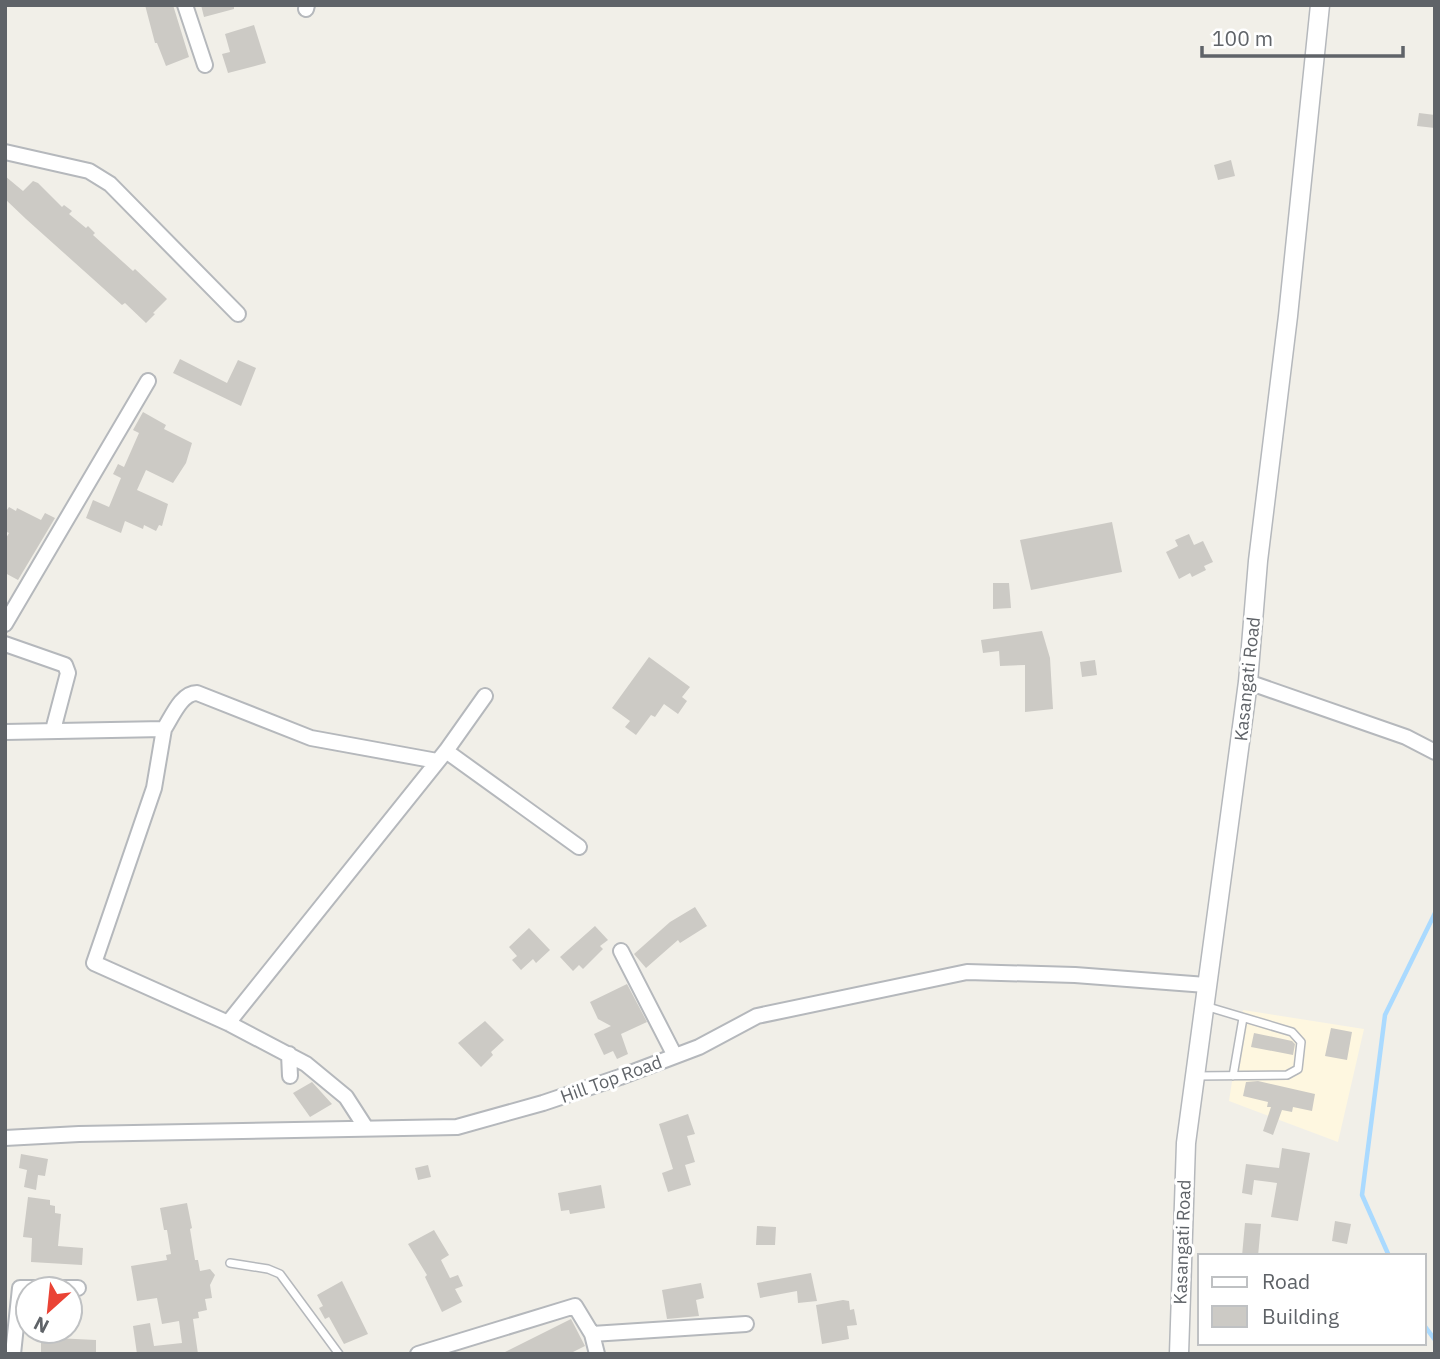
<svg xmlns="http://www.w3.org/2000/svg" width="1440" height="1359" font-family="'IBM Plex Sans',sans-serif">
  <rect width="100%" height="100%" fill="#f1efe8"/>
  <path fill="#fef7e0" d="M1243,1010l121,19 -26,113 -109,-41z"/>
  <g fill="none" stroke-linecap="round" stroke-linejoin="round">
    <path stroke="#aadaff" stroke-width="4.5" d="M1389,1256l-27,-61 23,-180 50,-102
      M1424,1325l11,15"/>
  </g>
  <path fill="#cccac5" d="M145,5h28l16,52 -23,9 -9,-23h-2z
    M201,5h33v4l-30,8z
    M254,25l12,38 -38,10 -6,-19 8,-2 -5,-18z
    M1419,113l16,2v13l-18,-2z
    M1231,160l4,16 -17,4 -4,-15z
    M5,176l18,15 10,-10 5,2 24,24 2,-2 8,6 -3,3 17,14 2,-2 7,7 -2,2 40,36 2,-2 29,27 3,3 -14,14 2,1 -9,9 -21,-20 -3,2 -96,-86 -21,-20z
    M180,359l47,24 11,-23 18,8 -15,38 -68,-33z
    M143,412l23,13 -2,4 28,14 -6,20 -13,20 -27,-13 -9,20 31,14 -6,22 -3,-1 -3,6 -12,-6 -1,4 -18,-8 -4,12 -35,-15 7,-18 16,7 12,-29 -8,-4 5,-10 6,3 15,-34 -6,-3z
    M9,507l7,4 1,-3 24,12 4,-7 10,5 -37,62 -13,-7v-33l4,-7 -4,-2v-18z
    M1112,522l10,50 -91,18 -11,-50z
    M1189,534l5,11 9,-4 10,21 -9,4 2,4 -14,7 -2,-4 -11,6 -13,-27 12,-6 -3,-6z
    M993,583h16l2,25 -18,1z
    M1042,631l8,27 3,51 -28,3v-47l-25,1 -1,-15 -16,2 -2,-13z
    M649,657l41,30 -8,10 5,4 -9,13 -14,-10 -9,13 -4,-2 -15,20 -11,-8 5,-6 -18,-13z
    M1095,660l2,15 -15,2 -2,-15z
    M695,907l12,19 -27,17 -2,-3 -32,28 -12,-14 36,-32z
    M595,926l13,14 -8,6 3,3 -20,20 -4,-4 -6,6 -13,-14z
    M529,928l21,22 -14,13 -3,-4 -12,11 -9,-10 5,-4 -8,-9z
    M627,984l20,38 -26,12 7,20 -11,5 -4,-8 -9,4 -10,-21 17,-8 -13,-7 -8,-17z
    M485,1021l19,19 -13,12 2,3 -12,12 -23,-24z
    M1331,1028l21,4 -5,28 -22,-4z
    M1254,1033l38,8 3,3 -2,11 -42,-8z
    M1258,1081l57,13 -3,17 -19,-4 -1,5 -10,-2 -9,25 -10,-4 8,-24h-4l1,-5 -25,-6 3,-14z
    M312,1082l20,22 -22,13 -17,-24z
    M688,1114l7,20 -8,2 8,26 -10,3 6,20 -23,7 -6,-19 11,-4 -14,-45z
    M1282,1148l28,5 -12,68 -27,-4 6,-34 -23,-3 -2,15 -10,-2 4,-29 33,4z
    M21,1154l27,5 -3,17 -7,-1 -2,15 -12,-3 3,-17 -8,-2z
    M428,1165l3,12 -13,3 -3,-12z
    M601,1185l4,23 -35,6 -1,-4 -8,1 -3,-18z
    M28,1197l22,3v5l5,1v7l6,1 -3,32 25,2 -1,17 -51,-3 1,-24 -9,-1z
    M187,1203l5,25 -2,1 5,31h3l2,11 10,-2 5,6 -5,10 2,13 -7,1 2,11 -9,2 1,6 -6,1 5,35h-61l-4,-28 17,-3 4,23 28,-3 -3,-22 -17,3 -5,-26 -20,3 -6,-35 36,-6 -1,-5 5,-1 -4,-24h-3l-4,-22z
    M1335,1221l16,3 -4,20 -15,-3z
    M1245,1223l16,1 -3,32h-16z
    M757,1226l19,1 -1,18h-19z
    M434,1230l15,25 -8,5 9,18 8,-3 5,11 -8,3 7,13 -20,10 -17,-35 2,-2 -19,-31z
    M811,1273l6,28 -19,2 -1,-12 -37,7 -3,-15z
    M342,1281l26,53 -24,10 -15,-27 -4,2 -6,-11 4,-2 -6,-11z
    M701,1283l3,15 -8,2 3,16 -32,3 -5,-29z
    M843,1300l6,1 1,9 4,-1 3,16 -10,1 2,13 -27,5 -6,-39z
    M571,1319l14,27 -16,8h-68z
    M41,1331h14v7l41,2v14h-55z"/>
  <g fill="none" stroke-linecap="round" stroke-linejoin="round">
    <g stroke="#b5b8bc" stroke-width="10">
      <path id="service" d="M1195,1076l92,-1 11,-6 3,-27 -9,-10 -87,-26
        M1233,1076l10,-58
        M230,1263l38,6 12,5 59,80"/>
    </g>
    <g stroke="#b5b8bc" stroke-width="18">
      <path id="minor" d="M185,5l20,60
        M306,9l1,-4
        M5,152l84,19 21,13 128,130
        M5,624l143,-243
        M5,644l60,21 3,8 -15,57
        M1248,682l158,55 29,15
        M164,729l-10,59 -60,175 134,60 78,41 40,33 20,31
        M5,732l159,-3c8,-12 17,-36 33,-36l114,45 126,23
        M446,751l133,96
        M621,951l54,105
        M228,1023l218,-272 39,-55
        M289,1054l1,22
        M5,1138l74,-4 378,-7 86,-24 77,-26 79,-30 58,-31 210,-44 108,3 131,10
        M592,1334l154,-10
        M13,1354l7,-66h58
        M418,1354l157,-48 17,28 5,20"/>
    </g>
    <g stroke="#b5b8bc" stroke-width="21">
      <path id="tertiary" d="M1179,1354l7,-211 62,-461 10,-121 30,-245 32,-311"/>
    </g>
    <use href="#service" stroke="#fff" stroke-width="7"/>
    <use href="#minor" stroke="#fff" stroke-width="14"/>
    <use href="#tertiary" stroke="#fff" stroke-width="18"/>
  </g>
  <g text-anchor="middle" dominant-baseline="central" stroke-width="6" stroke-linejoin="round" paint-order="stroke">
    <g font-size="18" fill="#5f6368" stroke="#fff">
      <text transform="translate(1247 679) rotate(-84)">Kasangati Road</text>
      <text transform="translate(611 1079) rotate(-20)">Hill Top Road</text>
      <text transform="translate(1182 1242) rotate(-88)">Kasangati Road</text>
    </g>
  </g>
  <rect width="1440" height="1359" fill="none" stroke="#5f6368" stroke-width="14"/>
  <rect x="1198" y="1254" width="228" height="91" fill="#ffffff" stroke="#bfc1c3" stroke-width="2"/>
  <rect x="1212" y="1277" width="35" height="10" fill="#ffffff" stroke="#bfc1c3" stroke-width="2"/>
  <text x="1262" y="1289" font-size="21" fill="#5f6368">Road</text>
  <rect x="1212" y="1306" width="35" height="21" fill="#cccac5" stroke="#bfc1c3" stroke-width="2"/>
  <text x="1262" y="1324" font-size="21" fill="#5f6368">Building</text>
  <g transform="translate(49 1310) rotate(207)"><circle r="33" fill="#ffffff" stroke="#bfc1c3" stroke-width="2"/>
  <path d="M0-5L12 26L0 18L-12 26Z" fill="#ea4335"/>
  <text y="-10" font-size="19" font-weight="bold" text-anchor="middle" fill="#5f6368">N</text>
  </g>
  <path d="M1202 46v10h201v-10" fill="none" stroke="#5f6368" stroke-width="3.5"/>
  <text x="1212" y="46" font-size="21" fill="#5f6368" stroke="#ffffff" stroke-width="5" paint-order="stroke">100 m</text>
</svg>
